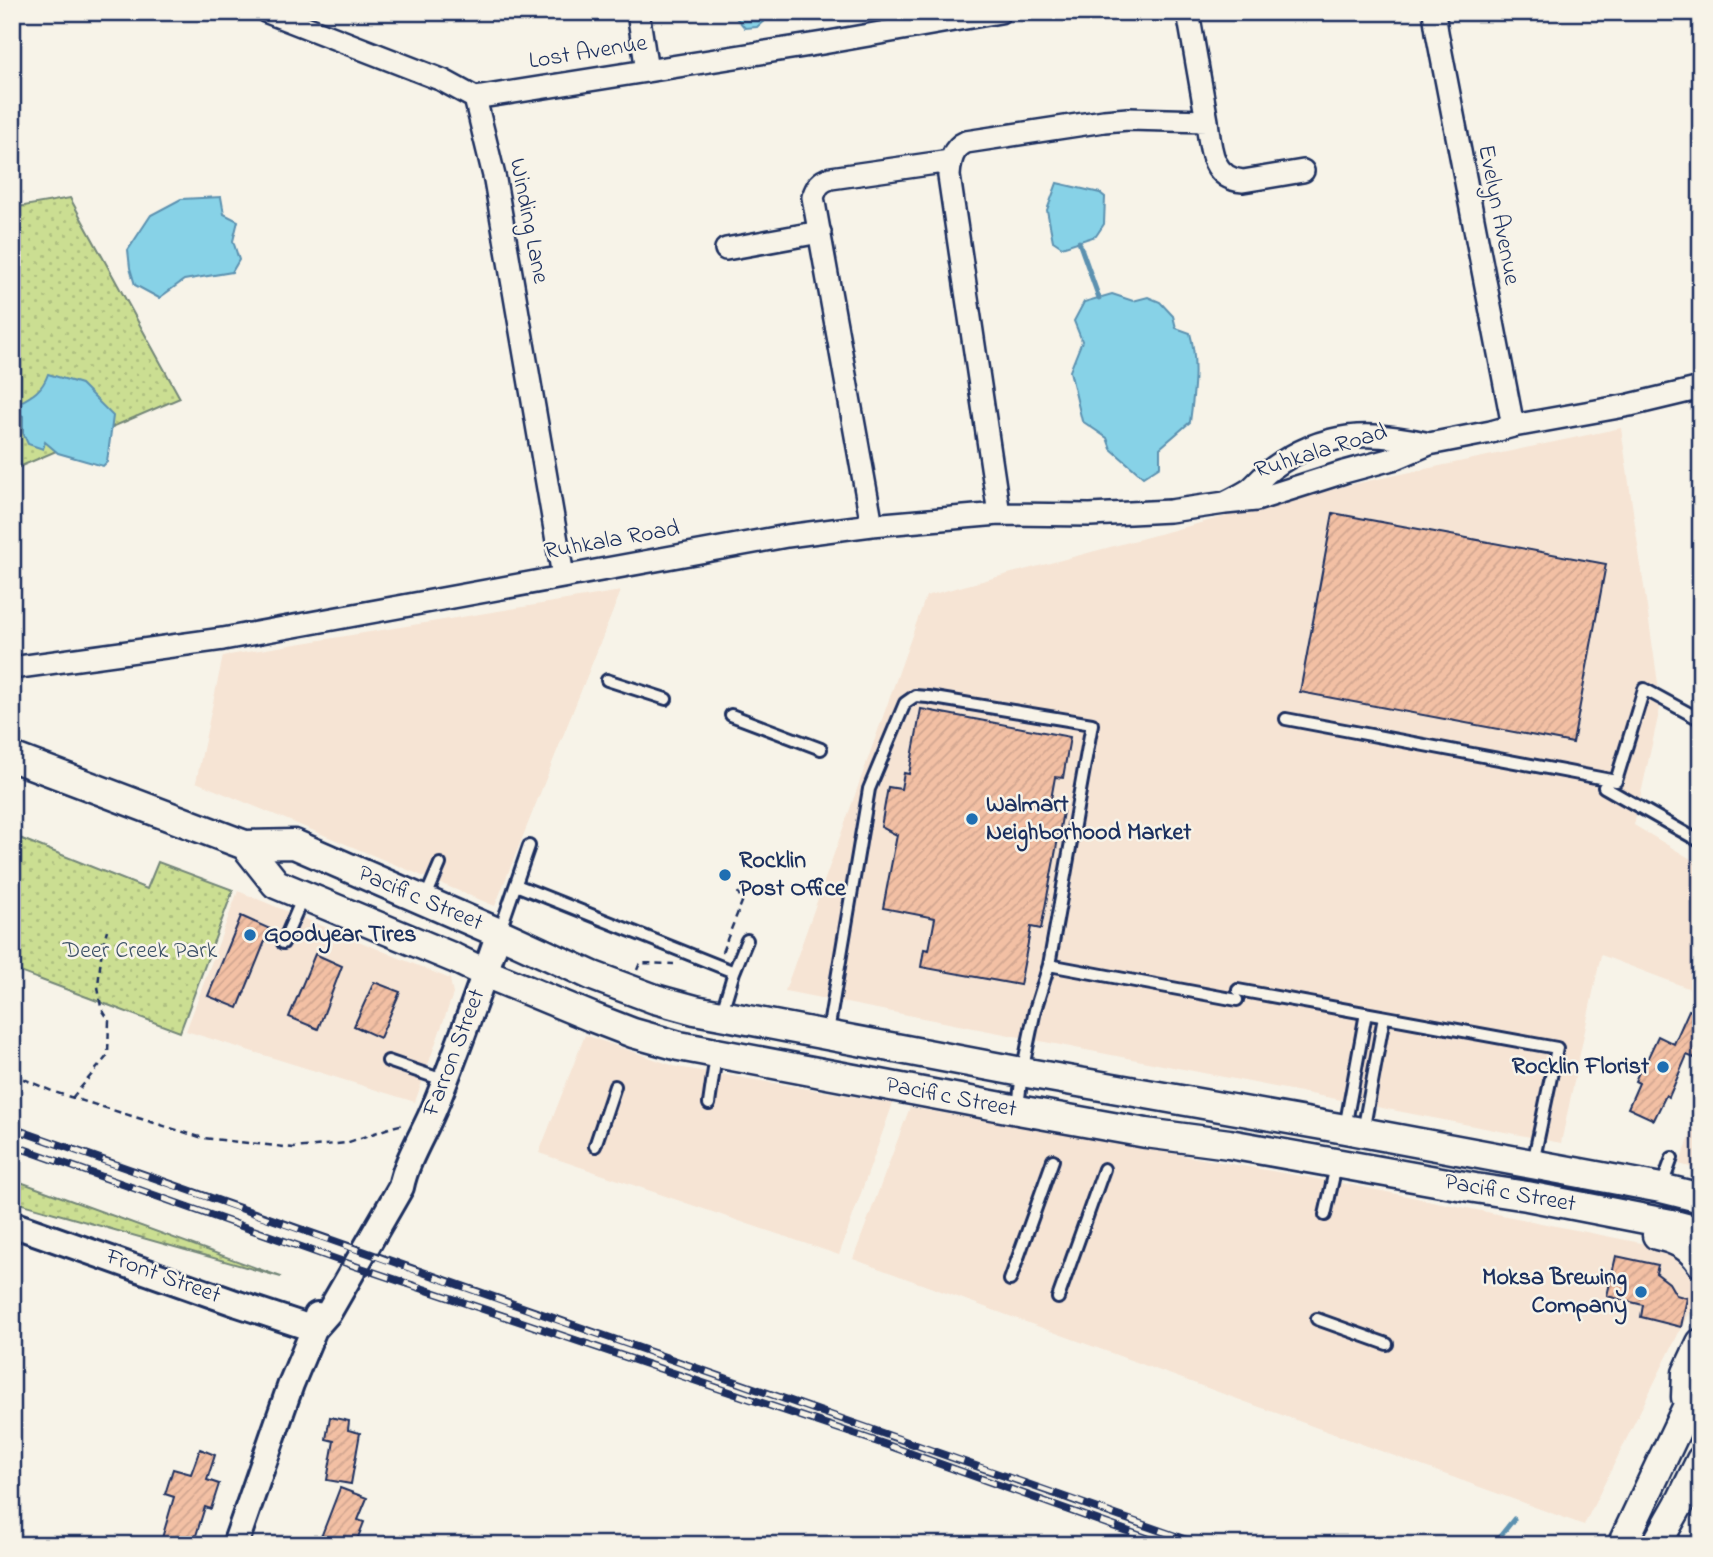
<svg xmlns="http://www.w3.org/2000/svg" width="1713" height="1557" font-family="'Indie Flower',sans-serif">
  <defs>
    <pattern id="park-dots" width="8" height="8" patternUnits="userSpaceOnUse" patternTransform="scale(1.75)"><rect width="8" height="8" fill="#cbde92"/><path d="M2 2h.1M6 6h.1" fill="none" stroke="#aebf80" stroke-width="1.8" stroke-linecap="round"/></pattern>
    <pattern id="building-hatch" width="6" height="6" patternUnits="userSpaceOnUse" patternTransform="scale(1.75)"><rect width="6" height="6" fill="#f3c0a4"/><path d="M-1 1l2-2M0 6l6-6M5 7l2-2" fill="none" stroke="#d0a590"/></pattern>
  </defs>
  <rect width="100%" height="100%" fill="#f7f3e8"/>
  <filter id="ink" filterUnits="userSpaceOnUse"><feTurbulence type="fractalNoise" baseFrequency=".0143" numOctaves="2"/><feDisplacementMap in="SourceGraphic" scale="14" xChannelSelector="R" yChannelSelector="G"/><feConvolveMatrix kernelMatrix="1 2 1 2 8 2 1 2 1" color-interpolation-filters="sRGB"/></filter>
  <g filter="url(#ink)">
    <path fill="#f6e4d4" d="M1621,428l40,276 -27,121 67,40v128l-100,-38 -40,188 -776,-152 141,-395 394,-105z
      M621,591l-126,315 -299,-124 27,-126z
      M238,891l212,88 3,15 -38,108 -229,-71z
      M585,1035l92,32 216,36 -54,152 -300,-102z
      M910,1107l447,79 294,59 24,13 19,23 2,17 -112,227 -731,-266z
      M1701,1110v60l-22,-6z"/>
    <path fill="url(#park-dots)" stroke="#738678" stroke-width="2" d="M70,198l110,200 -168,72v-262z
      M12,835l135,54 11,-27 75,28 -53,142 -168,-63z
      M12,1179l269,98 -269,-76z"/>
    <path fill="#87d2e7" stroke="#5c91b0" stroke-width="2" d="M731,12h43l-17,15 -12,1z
      M1057,183l43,10 5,4 -1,27 -8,12 -34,11 -9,-6 -6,-31z
      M221,197l3,17 14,7 -5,20 6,19 -7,12 -48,8 -25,18 -24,-13 -5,-17 -2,-18 23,-35 30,-16z
      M1112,294l21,7 15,-4 12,5 13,14 3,12 14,5c8,29 4,59 0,89l-30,26v18l-17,11 -32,-28 -4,-11 -25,-17 -12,-50 12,-30 -8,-20 10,-19z
      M48,374l33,10 32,32 -6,46 -4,4 -45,-13 -13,-11 -2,7 -15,-5 -5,-11v-17l-7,-3 1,-9c15,-8 25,-13 31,-30z"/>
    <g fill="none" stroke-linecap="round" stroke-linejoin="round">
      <path stroke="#5c91b0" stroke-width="5" d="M1079,242l20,56
        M12,403l4,5
        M1493,1545l21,-26"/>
    </g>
    <path fill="url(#building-hatch)" stroke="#1b2f5e" stroke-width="2" d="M1333,513l273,51 -33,179 -273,-51z
      M921,709l149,28 -7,41 -8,-1 -6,33 14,2 -22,117 -10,-2 -11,58 -99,-18 3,-18 5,1 6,-32 -52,-10 14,-73 -16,-8 7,-40 13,2 3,-16 5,1z
      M241,916l29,13 -32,79 -30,-12z
      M315,954l27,12 -24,63 -29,-12z
      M374,982l26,10 -20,46 -26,-12z
      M1689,1010l12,5v28l-7,15 -7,-3 -18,42 -3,-2 -12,25 -26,-12 11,-25 -4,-2 8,-18 2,1 13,-28 16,8z
      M1616,1256l42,9 -2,8 13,10 7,12 11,3 -6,29 -40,-10 2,-12 -36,-9z
      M330,1417l19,4 -1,9 12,3 -9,51 -24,-4 7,-39 -8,-2z
      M200,1449l15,6 -8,25 12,4 -8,25 -6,-2 -12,38h-33l14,-48 -9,-3 8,-25 18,5z
      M340,1488l27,10 -9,22 6,2 -9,23h-37z"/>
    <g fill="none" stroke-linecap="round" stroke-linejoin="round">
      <g stroke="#1b2f5e" stroke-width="16">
        <path id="service" d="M607,680l59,19
          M731,715l90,34
          M1286,719l330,62 28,-92 57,31
          M1604,787l97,55
          M516,885l218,87
          M425,899l15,-35
          M499,933l30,-87
          M283,943l20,-46
          M1049,965l188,35
          M1238,990l319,58 -24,115
          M721,1015l13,-43 13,-32
          M828,1032l41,-243 36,-86 10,-7 13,1 164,27 -43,241 -14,45 -13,62 -4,36
          M388,1061l58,20
          M709,1104l7,-49
          M1345,1128l21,-115
          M1363,1132l21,-115
          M595,1146l20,-60
          M1661,1188l11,-30
          M1325,1215l11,-49
          M1010,1280l43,-120
          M1058,1298l46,-129
          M1317,1319l70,25"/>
      </g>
      <g stroke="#1b2f5e" stroke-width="26">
        <path id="minor" d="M267,12l175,68 33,18 20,82 68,396
          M638,12l9,59
          M1434,12l3,20 76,394
          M475,98l348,-55 177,-31
          M1207,121c3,25 4,58 36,60l60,-10
          M726,249l94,-17
          M1429,444c-59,-14 -105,-13 -156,24 -9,6 -15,15 -24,22 -8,5 -16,9 -24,13l31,-3 88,-28 52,-14 33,-14 62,-12 22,-6 117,-21 71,-17
          M999,514l-50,-338c1,-14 3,-28 17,-34l138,-21 24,-2 79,2 -19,-109
          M872,525l-59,-328c4,-11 7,-16 18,-19l119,-17
          M12,668l211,-29 564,-103 85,-11 127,-11 91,1 80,-4 55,-8"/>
      </g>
      <g stroke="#1b2f5e" stroke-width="30">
        <path id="tertiary" d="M12,1224l226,80 76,25
          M314,1329l15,-17 72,-125c6,-29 24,-55 35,-83 23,-57 43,-114 63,-171
          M235,1545l56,-161 23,-55 3,-14"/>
      </g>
      <g stroke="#1b2f5e" stroke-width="33">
        <path id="secondary" d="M12,757l233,88 49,-1 205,89 94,43 62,23 40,11 327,62 323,57 316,59 40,10
          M245,845l31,39 178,74 31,15 109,45 39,15 46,13 339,64 128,23 83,11 246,44 52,8 144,28 30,8
          M1657,1235c19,4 33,11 44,28
          M1686,1397l1,-24 14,-30
          M1622,1545l79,-167
          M1656,1545l26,-46 19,-39"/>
      </g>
      <path stroke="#1b2f5e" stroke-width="2.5" stroke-dasharray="7 5" stroke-linecap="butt" d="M722,952l20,-50 -4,-10
        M637,970l3,-7 34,1
        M12,1074l42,18 149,46 91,10 52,-5 46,-16 12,-3
        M72,1098l36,-43 1,-35 -8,-12 -3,-22 4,-39 5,-17"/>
      <use href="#service" stroke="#f7f3e8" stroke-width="10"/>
      <use href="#minor" stroke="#f7f3e8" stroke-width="21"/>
      <use href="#tertiary" stroke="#f7f3e8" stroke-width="24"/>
      <use href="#secondary" stroke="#f7f3e8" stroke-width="28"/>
      <g stroke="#1b2f5e" stroke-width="8">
        <path id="rail" d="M12,1128c396,141 793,277 1189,417
          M12,1145l343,121 535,180 276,99"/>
      </g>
      <use href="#rail" stroke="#f7f3e8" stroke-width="5" stroke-dasharray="16" stroke-linecap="butt"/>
    </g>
  </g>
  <g fill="#1f6fb2" stroke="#f7f3e8" stroke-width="2.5">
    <circle cx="972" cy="819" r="7"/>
    <circle cx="725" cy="875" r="7"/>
    <circle cx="250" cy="935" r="7"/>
    <circle cx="1663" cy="1067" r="7"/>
    <circle cx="1641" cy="1292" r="7"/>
  </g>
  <g text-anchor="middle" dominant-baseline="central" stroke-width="5" stroke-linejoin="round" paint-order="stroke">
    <g font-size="24" fill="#1b2f5e" stroke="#f7f3e8">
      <text transform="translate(588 53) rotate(-9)">Lost Avenue</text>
      <text transform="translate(1498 215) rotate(79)">Evelyn Avenue</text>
      <text transform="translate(528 221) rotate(79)">Winding Lane</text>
      <text transform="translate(1321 452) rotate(-17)">Ruhkala Road</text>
      <text transform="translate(612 541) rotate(-10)">Ruhkala Road</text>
      <text transform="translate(420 899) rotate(23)">Pacific Street</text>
      <text transform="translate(455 1053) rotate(-69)">Farron Street</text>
      <text transform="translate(951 1098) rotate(11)">Pacific Street</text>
      <text transform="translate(1510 1194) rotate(10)">Pacific Street</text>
      <text transform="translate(163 1277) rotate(20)">Front Street</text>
    </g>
    <g font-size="24" font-weight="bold" fill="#1b2f5e" stroke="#f7f3e8" text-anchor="start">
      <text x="986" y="805">Walmart<tspan x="986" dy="28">Neighborhood Market</tspan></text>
      <text x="739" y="861">Rocklin<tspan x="739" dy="28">Post Office</tspan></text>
      <text x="264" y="935">Goodyear Tires</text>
      <text x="1649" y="1067" text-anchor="end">Rocklin Florist</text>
      <text x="1627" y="1278" text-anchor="end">Moksa Brewing<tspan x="1627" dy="28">Company</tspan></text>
    </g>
    <g font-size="24" fill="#3e5268" stroke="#f7f3e8">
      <text x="140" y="951">Deer Creek Park</text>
    </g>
  </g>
  <rect width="1713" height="1557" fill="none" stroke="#f7f3e8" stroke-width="42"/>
  <rect x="21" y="21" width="1671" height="1515" fill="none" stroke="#1b2f5e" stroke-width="2.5" filter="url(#ink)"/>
</svg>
